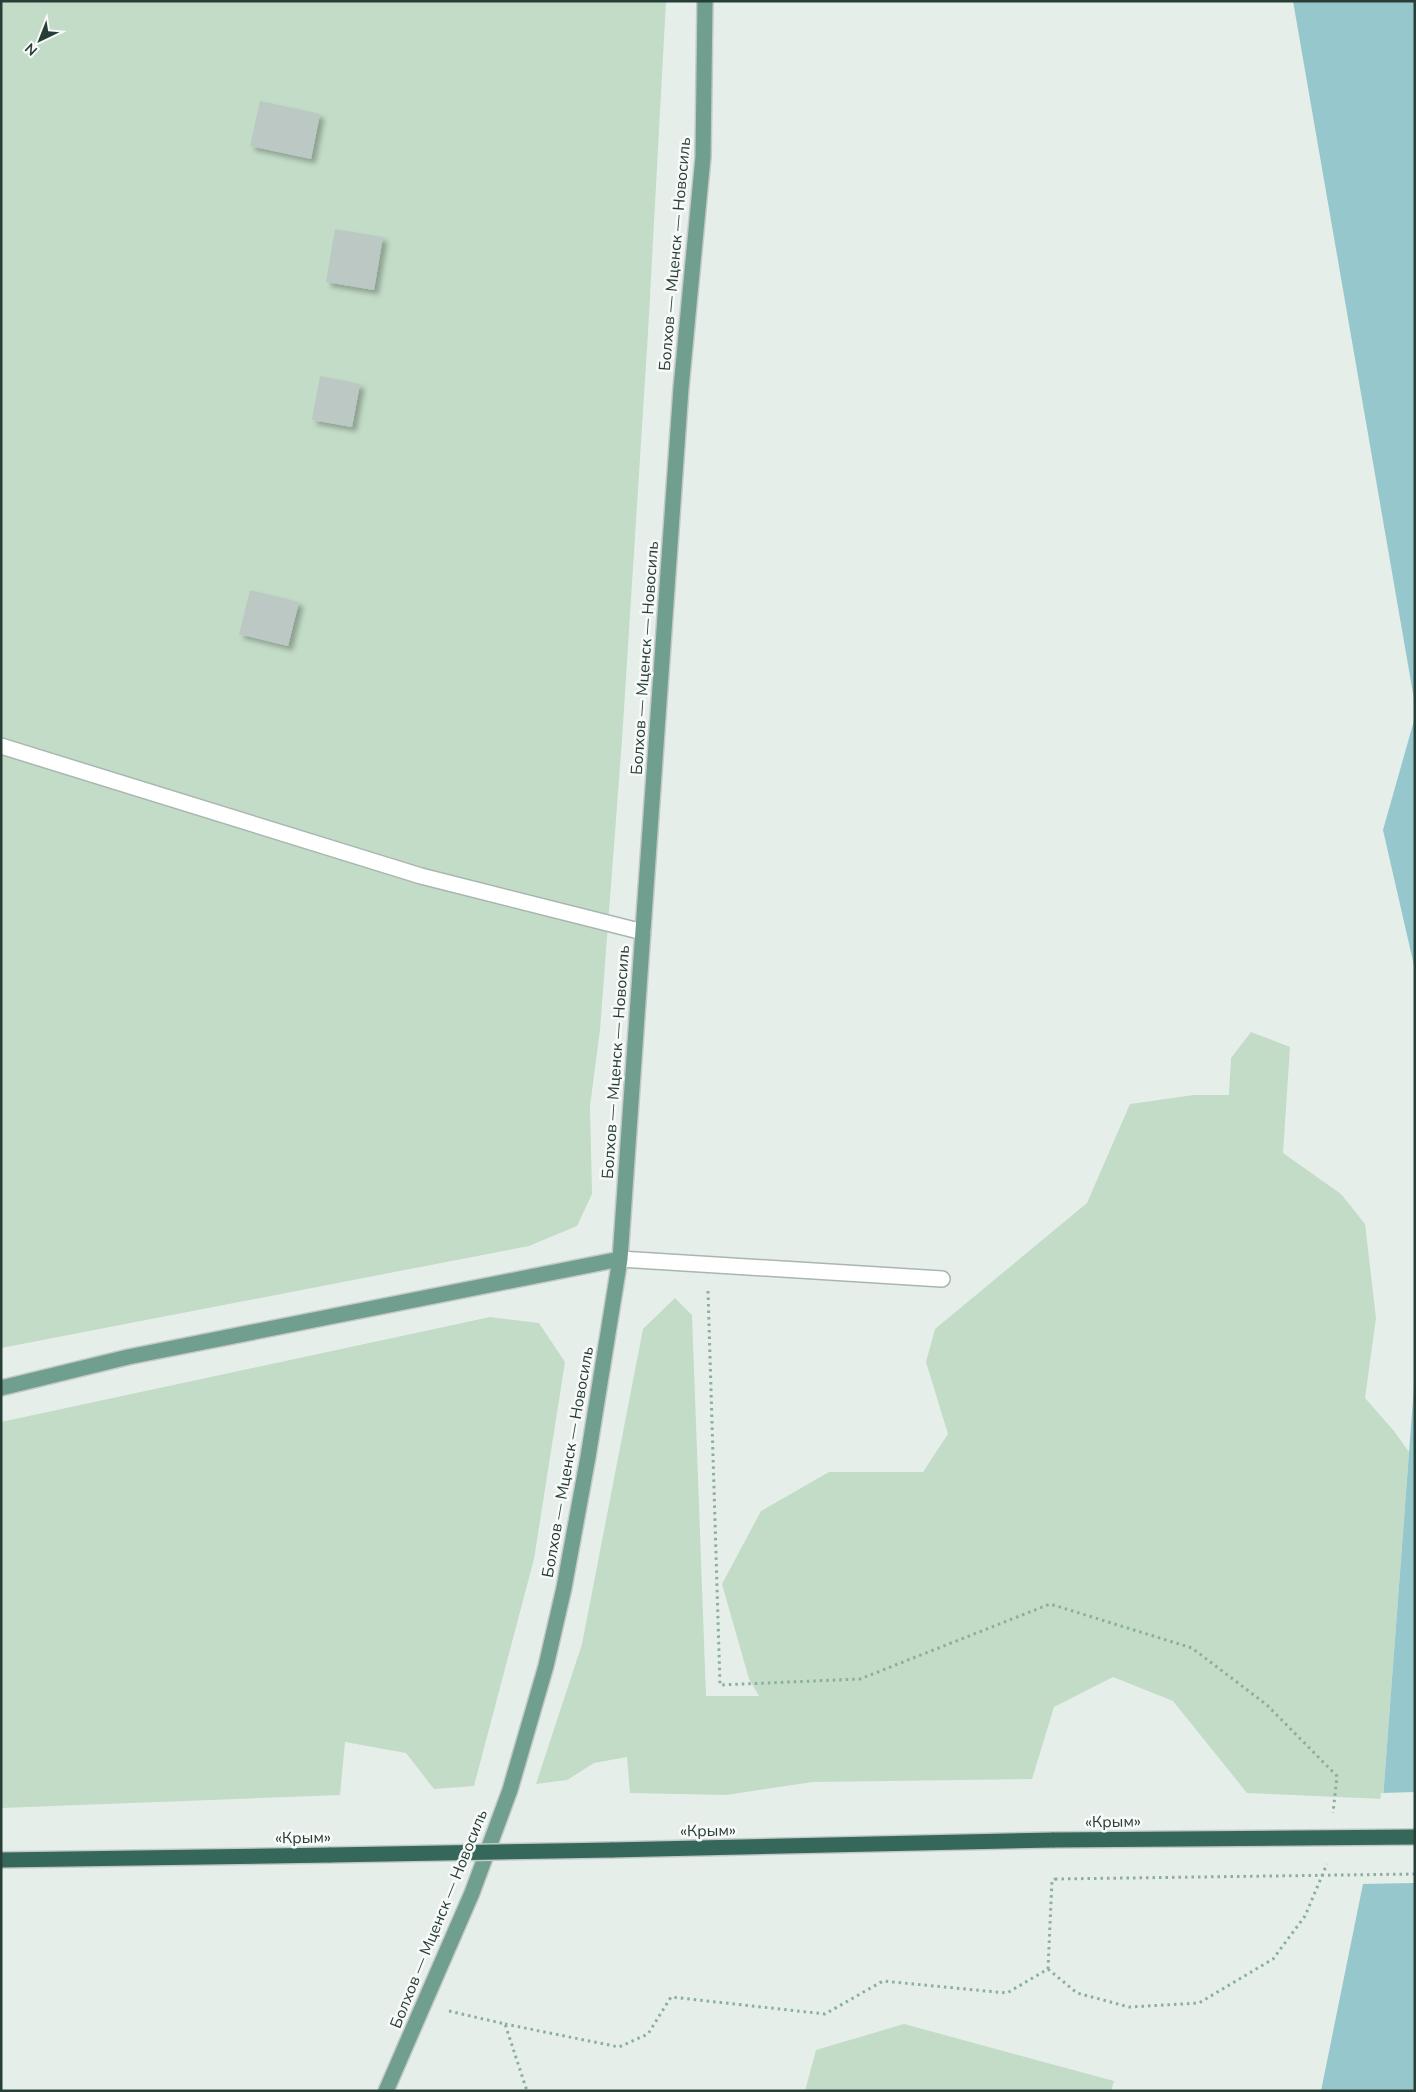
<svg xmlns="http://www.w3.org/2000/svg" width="1416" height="2092" font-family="'Nunito Sans',sans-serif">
  <defs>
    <filter id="shadow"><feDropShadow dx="4.5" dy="4.5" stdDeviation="2.5" flood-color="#0004"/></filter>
  </defs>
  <rect width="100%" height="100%" fill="#e6eeea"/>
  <path fill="#c2dcc7" d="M1,1h665l-18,332 -26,407 -22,290 -10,76 2,88 -15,32 -48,20 -528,102z
    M1251,1032l39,15 -7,106 58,41 24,30 11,94 -11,80 29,33 15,21 -26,347 -136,-6 -74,-92 -60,-24 -59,30 -22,72 -219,3 -87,13 -96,-2 -3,-36 -33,6 -27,17 -31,4 46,-140 61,-315 32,-31 17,17 14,381h53l-10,-17 -27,-95 39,-73 68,-39h94l25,-38 -22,-72 9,-33 152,-126 43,-99 64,-9h35l2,-37z
    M490,1317l49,6 26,39 -31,197 -60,227 -40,3 -28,-36 -61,-11 -5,53 -339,13v-386z
    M904,2024l210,57 -3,10h-306l11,-41z"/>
  <path fill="#95c7cc" d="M1293,1h122v704z
    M1415,717v253l-32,-140z
    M1415,1373v426h-32z
    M1364,1879l51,1v211h-94z"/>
  <path fill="#e6eeea" d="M1415,1792v9l-32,1 -3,-2 1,-7z
    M1364,1876l51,1v6l-55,1z"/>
  <path fill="#bcc8c3" filter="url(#shadow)" d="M260,101l60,13 -9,45 -61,-13z
    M335,229l48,8 -9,53 -48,-8z
    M320,376l40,8 -8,43 -40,-7z
    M250,590l49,12 -11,44 -49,-12z"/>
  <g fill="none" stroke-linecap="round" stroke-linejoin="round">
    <g stroke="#a9b6b0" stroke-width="18">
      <path id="minor" d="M1,746l420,130 222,56
        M620,1259l322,20"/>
    </g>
    <g stroke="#c3c9c7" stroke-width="18">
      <path id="major" d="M1,1388l127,-31 492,-98
        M386,2091l86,-198 38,-103 36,-124 18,-78 24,-131 32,-198 61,-871 22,-231 2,-156"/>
    </g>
    <g stroke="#c3c9c7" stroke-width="18">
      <path id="highway" d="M611,1850l443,-10
        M1,1860l330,-5"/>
    </g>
    <path stroke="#8aaea0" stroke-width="3" stroke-dasharray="2.5 4" stroke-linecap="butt" d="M708,1291l12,394 140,-6 190,-75 142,44 75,57 70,71 -4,37
      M1048,1969l29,24 52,14 70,-4 74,-44 32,-43 22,-52
      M1048,1969l4,-89 3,-1
      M449,2011l56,13 22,67
      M505,2024l114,23 29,-13 23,-37 154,17 58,-33 124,12 41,-24"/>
    <use href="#minor" stroke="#fff" stroke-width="15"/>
    <use href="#major" stroke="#709e8f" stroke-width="15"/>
    <use href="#highway" stroke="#35675a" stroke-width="15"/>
    <g stroke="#c3c9c7" stroke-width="18" stroke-linecap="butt">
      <path id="highway-bridge" d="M1054,1840l361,-3
        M331,1855l280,-5"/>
    </g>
    <path stroke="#8aaea0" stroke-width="3" stroke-dasharray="2.5 4" stroke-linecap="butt" d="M1055,1879l360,-5"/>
    <use href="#highway-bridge" stroke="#35675a" stroke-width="15"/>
  </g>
  <g text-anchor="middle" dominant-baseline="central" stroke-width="5" stroke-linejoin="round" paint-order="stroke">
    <g font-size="16" fill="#273e36" stroke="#f7faf8">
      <text transform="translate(675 254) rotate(-85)">Болхов — Мценск — Новосиль</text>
      <text transform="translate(645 658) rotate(-86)">Болхов — Мценск — Новосиль</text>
      <text transform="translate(616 1062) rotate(-86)">Болхов — Мценск — Новосиль</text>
      <text transform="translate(568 1462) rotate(-80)">Болхов — Мценск — Новосиль</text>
      <text transform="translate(1113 1822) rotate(-1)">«Крым»</text>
      <text transform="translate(708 1831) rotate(-1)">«Крым»</text>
      <text transform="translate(303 1838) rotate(-1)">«Крым»</text>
      <text transform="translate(439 1919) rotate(-68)">Болхов — Мценск — Новосиль</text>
    </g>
  </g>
  <rect width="1416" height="2092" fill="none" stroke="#273e36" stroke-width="5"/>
  <g transform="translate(40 40) rotate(223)" stroke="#f7faf8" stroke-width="4" paint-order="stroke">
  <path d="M0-4L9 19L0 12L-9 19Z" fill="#273e36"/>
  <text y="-8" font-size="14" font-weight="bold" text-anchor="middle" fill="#273e36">N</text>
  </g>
</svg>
